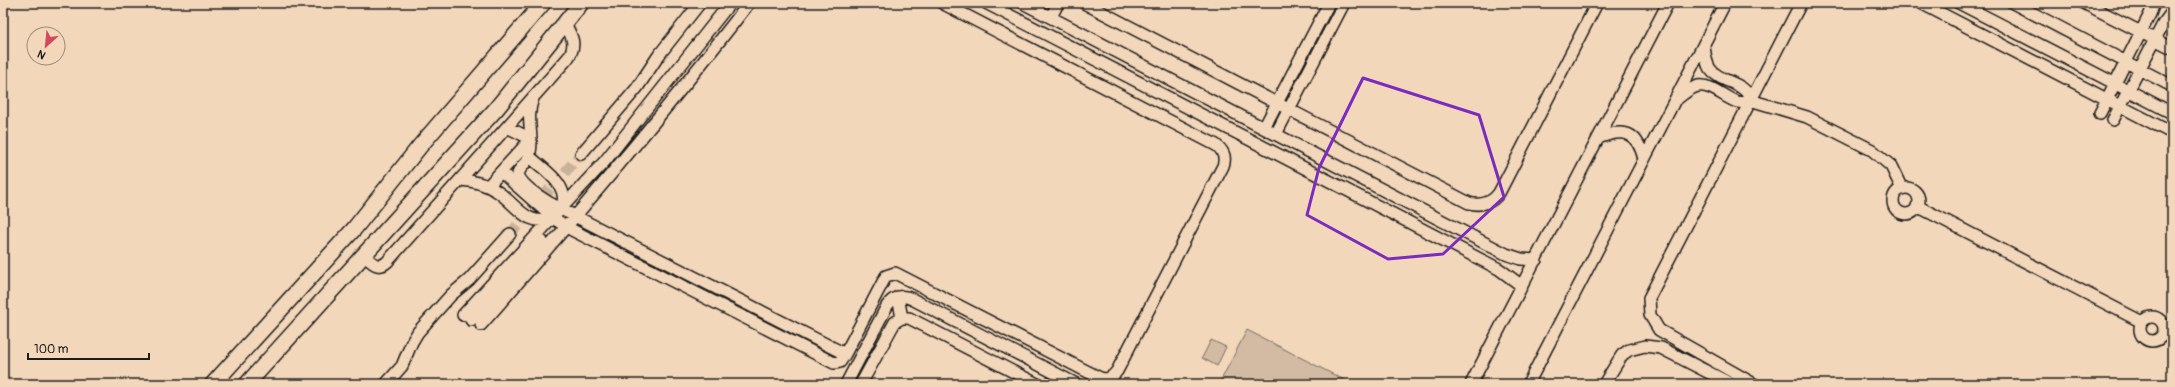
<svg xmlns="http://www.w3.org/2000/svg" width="2175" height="387" font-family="Pangolin,sans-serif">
  <rect width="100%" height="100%" fill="#f3d7ba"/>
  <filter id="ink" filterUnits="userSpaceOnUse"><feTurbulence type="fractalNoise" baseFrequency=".025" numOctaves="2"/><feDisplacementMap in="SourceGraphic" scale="8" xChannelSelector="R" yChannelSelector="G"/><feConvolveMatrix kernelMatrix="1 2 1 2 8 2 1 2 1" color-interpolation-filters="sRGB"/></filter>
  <g filter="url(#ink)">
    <path fill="#d3bba3" stroke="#786c60" d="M1247,330l105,54h-133z
      M1211,340l15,7 -9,19 -15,-8z"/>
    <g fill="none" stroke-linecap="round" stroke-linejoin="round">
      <path stroke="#c8b29a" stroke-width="11" stroke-dasharray="11 5.5" stroke-linecap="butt" d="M510,234l71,-80"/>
      <g stroke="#1c1c1c" stroke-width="14">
        <path id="minor" d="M986,3l513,266 23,17
          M1023,3l483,251 15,5 15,1
          M1084,3l385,200c12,3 23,0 30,-10l98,-190
          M1921,3l251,130
          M1959,3l213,110
          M2013,3l159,83
          M2084,3l88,45
          M1051,17l7,-14
          M1704,45c1,8 1,16 6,24 10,14 37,13 40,31
          M533,98c-8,23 1,34 -3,55 -1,9 -10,13 -12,21 3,13 31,29 43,35l284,145
          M1677,99c6,-5 13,-11 21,-13 19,-3 36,25 52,14l57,17 65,33 19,16 11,23
          M2100,113l50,-99 4,-11
          M2113,120l50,-96 9,-12
          M1264,128l65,-125
          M1276,134l68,-131
          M1598,138c26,-10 39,-7 46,21
          M581,154l56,-66 22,-33 41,-52
          M530,157c14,13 42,29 31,52
          M501,172l52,46 19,12 262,133 6,-1 5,-8 41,-78 9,-3 203,104c8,4 14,1 19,-6l106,-205c3,-8 1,-15 -7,-21l-274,-142
          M461,180c13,1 26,4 37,12 19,13 29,36 55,26
          M488,186l43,-47 -24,-12
          M1893 201a13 13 0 1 1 26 0a13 13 0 1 1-26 0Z
          M1917,206l225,116
          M364,255c7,7 14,15 23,7l181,-204c9,-13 4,-22 -3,-34
          M898,297l4,21
          M463,315l142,-154 125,-158
          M2140 329a12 12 0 1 1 24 0a12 12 0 1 1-24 0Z
          M471,320l71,-79
          M481,325c92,-105 183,-211 268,-322
          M386,384l16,-18 10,-24 6,-10 33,-37 18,-15 41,-46
          M846,384l41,-78c6,-9 15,-12 25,-7l164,85
          M861,384l34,-62 7,-4h7l128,66
          M1471,384l197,-381
          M1528,384l197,-381
          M1604,384l18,-29 7,-5 16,-4 16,2 70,36
          M1754,384l-95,-54 -9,-15 -1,-17 152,-295"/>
      </g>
      <g stroke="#1c1c1c" stroke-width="18">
        <path id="major" d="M213,384l141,-155 66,-83 123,-143
          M247,384l249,-275 85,-106"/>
      </g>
      <use href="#minor" stroke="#f3d7ba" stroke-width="11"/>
      <use href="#major" stroke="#f3d7ba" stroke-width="15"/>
    </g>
  </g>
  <path fill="none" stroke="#7b2cbf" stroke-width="3" stroke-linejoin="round" d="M1363,78l116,37 25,82 -61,57 -55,5 -81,-44 12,-47z"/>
  <rect width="2175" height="387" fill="none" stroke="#f3d7ba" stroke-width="16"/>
  <rect x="8" y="8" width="2159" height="371" fill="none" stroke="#1c1c1c" stroke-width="1.5" filter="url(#ink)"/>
  <g transform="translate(46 46) rotate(207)"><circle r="19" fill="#f3d7ba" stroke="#9d8c7b"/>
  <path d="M0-3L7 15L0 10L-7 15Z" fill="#d1495b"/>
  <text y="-6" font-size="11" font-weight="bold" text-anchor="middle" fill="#1c1c1c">N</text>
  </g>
  <path d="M28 353v6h121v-6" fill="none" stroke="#1c1c1c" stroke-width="2"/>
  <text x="34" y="353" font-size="12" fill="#1c1c1c" stroke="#f3d7ba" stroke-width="3" paint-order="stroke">100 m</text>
</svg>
